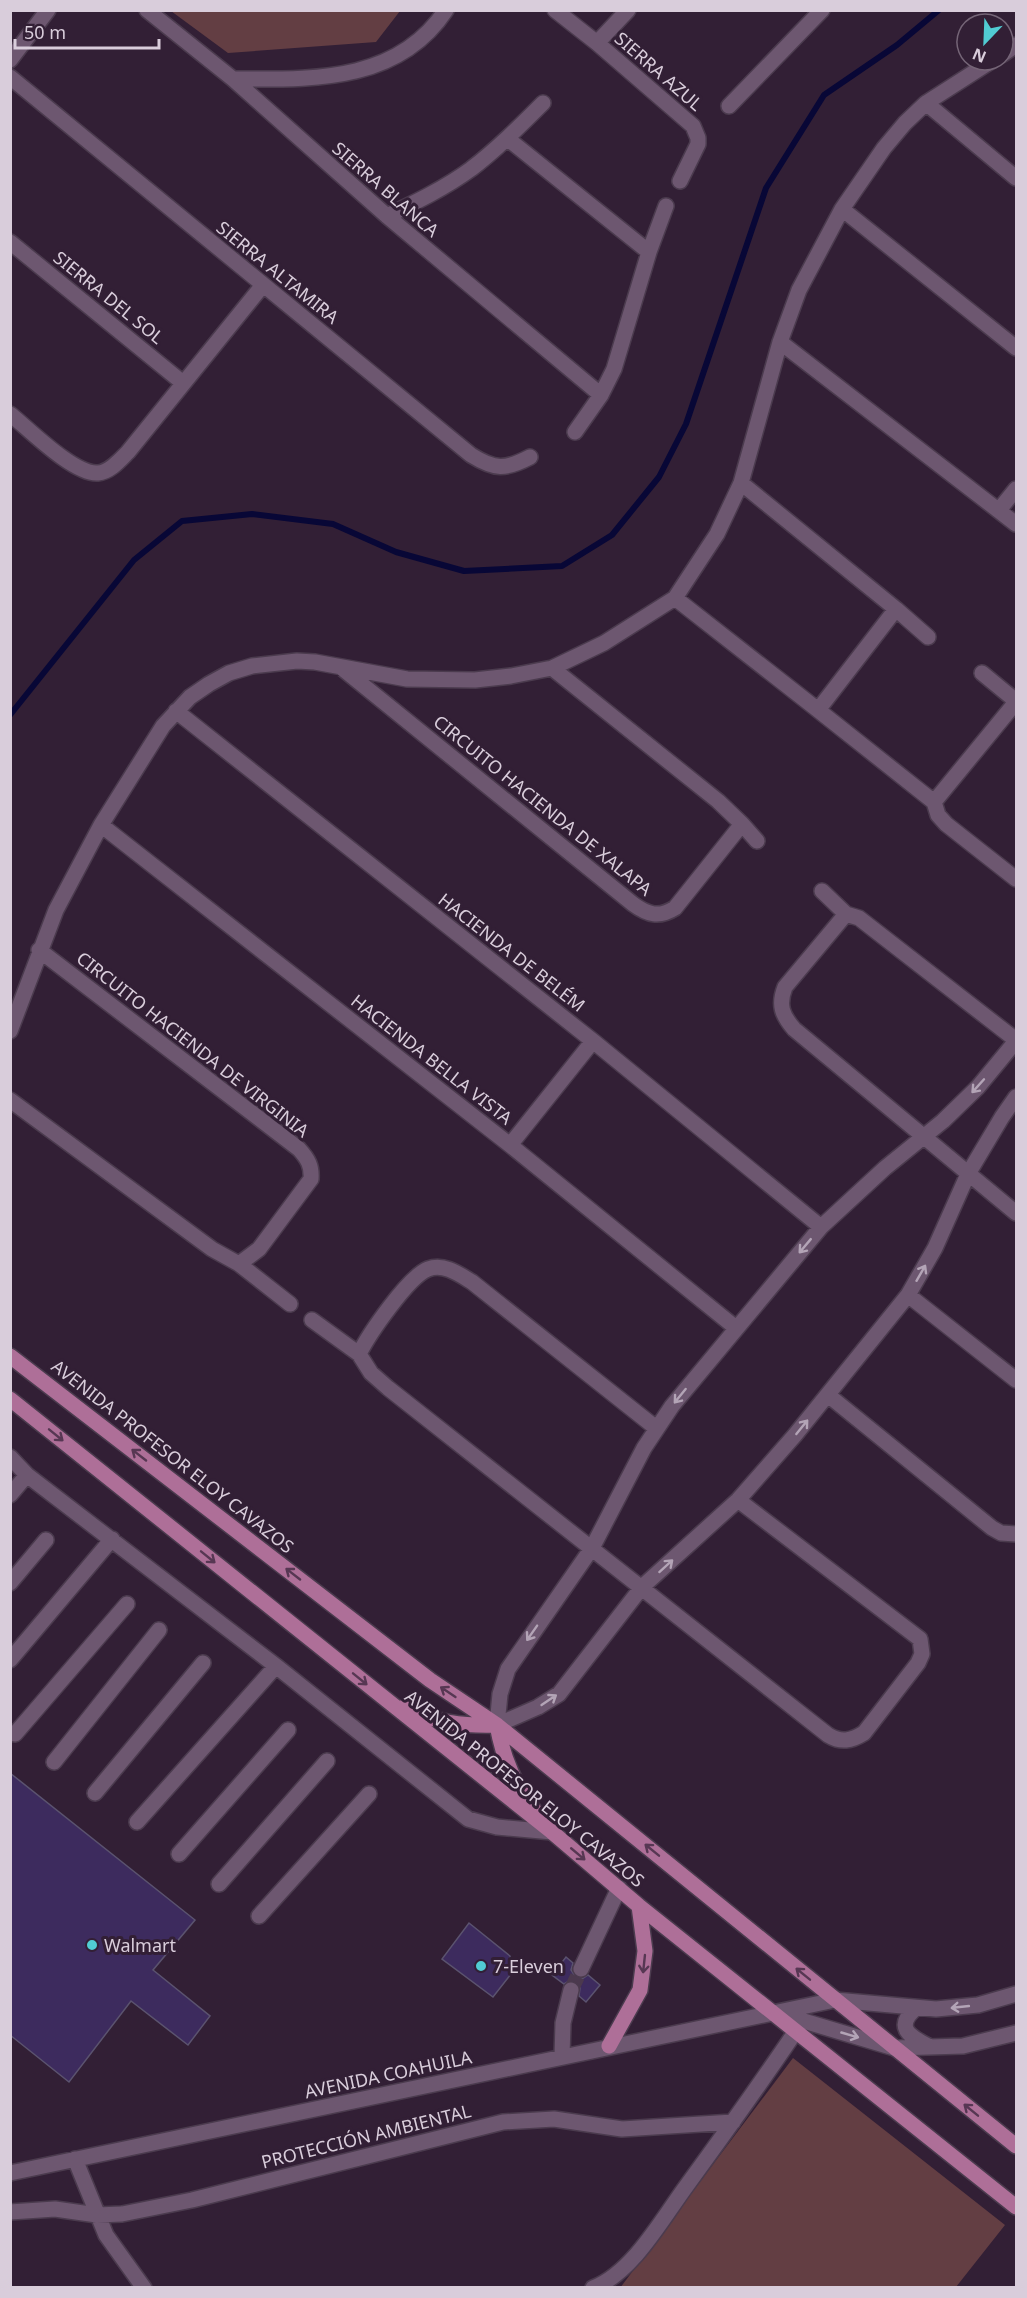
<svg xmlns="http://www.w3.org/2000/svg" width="1027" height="2298" font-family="'Noto Sans',sans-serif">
  <rect width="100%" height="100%" fill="#321f35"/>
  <path fill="#633e43" d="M171,11h229l-24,31 -148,11z
    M793,2058l212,167 -49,62 -336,1z"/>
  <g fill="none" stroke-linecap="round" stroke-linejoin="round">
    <path stroke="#080736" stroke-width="6" d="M10,715l124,-155 48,-39 70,-7 81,10 63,28 68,19 98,-5 50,-31 47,-58 27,-53 80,-236 58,-93 73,-50 42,-35"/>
  </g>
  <path fill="#3d2b5e" stroke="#5b536f" stroke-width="1.5" d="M10,1773l185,147 -42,50 57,46 -22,29 -57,-44 -62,81 -59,-47z
    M469,1923l41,33 1,18 -18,23 -51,-38z
    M566,1957l7,6 -2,7 5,8 6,1 6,-4 12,10 -14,17 -7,-6 1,-8 -3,-5 -8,-2 -5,3 -12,-9z"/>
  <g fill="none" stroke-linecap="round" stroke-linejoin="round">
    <path stroke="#4b394e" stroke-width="15" stroke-dasharray="15 8" stroke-linecap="butt" d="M571,1990l10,-21"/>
    <g stroke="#4b3b4e" stroke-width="18">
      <path id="minor" d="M147,10l86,69 154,137 214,179
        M555,10l42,33 96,83 5,12v6l-18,37
        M597,43l31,-33
        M1003,54l13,-9
        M10,60l38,-50
        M10,77l461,378c24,15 34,15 59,2
        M233,79c77,0 164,5 213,-69
        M926,103l90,75
        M729,106l93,-96
        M508,139l141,113
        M842,209l174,139
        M387,216c29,-14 58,-28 84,-47 26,-20 49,-43 72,-66
        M10,242l173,141
        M780,342l236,182
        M10,414c19,15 64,61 88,59 12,-1 22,-13 30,-21l135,-167
        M575,432l26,-37 13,-26 35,-117 17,-46
        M999,510l17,-21
        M675,598l143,112 78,-101 -155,-126
        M896,609l32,28
        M343,669l290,235c15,11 26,14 42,4l67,-84 -24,-23 -166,-133
        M982,673l34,28
        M1016,702l-82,100 4,13 8,9 70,55
        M818,710l116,92
        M176,711l417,330 228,186
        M742,824l15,17
        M101,825l409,320 226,183
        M822,891l24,23
        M10,1031l46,-121 45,-85 62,-99 27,-29 19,-13 20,-11 23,-7 45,-5 18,1 92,17 68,1 36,-4 41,-8 52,-25 71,-45 42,-64 24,-51 39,-141 19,-52 43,-81 42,-61 21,-25 21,-20 67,-43
        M1016,1040l-157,-122 -13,-4 -61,73c-7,18 -3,28 9,42l222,184
        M1016,1041l-38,46 -35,34 -58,47 -64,59 -149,179 -28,42 -52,100 -84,121 -8,25 -3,31 41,-18 21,-13 83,-107 96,-87 57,-65 113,-140 27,-47 33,-74 34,-57 14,-20
        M10,1100l202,149 27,15 20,-15 52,-70c1,-13 -3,-20 -12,-30l-260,-199
        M510,1145l83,-104
        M239,1264l51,40
        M908,1295l108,85
        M312,1320l47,34
        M828,1395l164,133 9,5 15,1
        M656,1428l-184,-146c-13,-8 -28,-19 -44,-13 -20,8 -59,65 -69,85l12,19 17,15 440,347c13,8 23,6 36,-2l54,-70 4,-9 -2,-15 -182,-139
        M10,1457l17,18 249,191 192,153 29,8 55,5
        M10,1495l17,-20
        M10,1583l36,-43
        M10,1660l102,-121
        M15,1734l112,-130
        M54,1762l105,-132
        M95,1793l108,-130
        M137,1822l139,-156
        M179,1854l109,-124
        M219,1884l108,-123
        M259,1916l110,-122
        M581,1969l38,-81
        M916,2008c-23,20 -5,29 14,39
        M777,2013l117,35 69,-2 53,-13
        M562,2056l1,-33 8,-33
        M75,2159l31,76 38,53
        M10,2173l825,-173 101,9 42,-4 38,-11
        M10,2212l45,-3 42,6 25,-1 70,-14 311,-78 51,-3 68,10 111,-7
        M593,2288c39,-15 68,-67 92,-100 38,-52 75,-104 111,-157"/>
    </g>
    <g stroke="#4b3b4e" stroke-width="18">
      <path id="major" d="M10,1356l420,324 67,45 519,421
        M10,1399l542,433 87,74 377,301
        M404,1707c31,16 59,19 93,18
        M497,1725c6,34 18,61 40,89
        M609,2046l31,-56 5,-39 -6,-45"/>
    </g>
    <use href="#minor" stroke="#6d5770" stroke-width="15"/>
    <use href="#major" stroke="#ae6f98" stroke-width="15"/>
  </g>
  <defs><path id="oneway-shaft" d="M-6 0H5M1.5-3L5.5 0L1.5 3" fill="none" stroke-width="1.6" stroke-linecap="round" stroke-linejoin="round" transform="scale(1.5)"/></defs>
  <g stroke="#b3a4b6">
    <use href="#oneway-shaft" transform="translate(978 1086) rotate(132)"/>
    <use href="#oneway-shaft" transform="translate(805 1246) rotate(130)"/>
    <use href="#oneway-shaft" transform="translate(921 1273) rotate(-60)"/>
    <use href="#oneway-shaft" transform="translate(680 1396) rotate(129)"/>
    <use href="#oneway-shaft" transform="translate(802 1427) rotate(-51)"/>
    <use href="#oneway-shaft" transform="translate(666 1566) rotate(-42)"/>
    <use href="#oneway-shaft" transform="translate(532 1633) rotate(125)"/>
    <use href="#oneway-shaft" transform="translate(549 1700) rotate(-34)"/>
    <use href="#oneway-shaft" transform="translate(960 2007) rotate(174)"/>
    <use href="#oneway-shaft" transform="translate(850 2035) rotate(16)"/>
  </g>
  <g stroke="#573753">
    <use href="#oneway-shaft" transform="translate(56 1435) rotate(39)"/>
    <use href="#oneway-shaft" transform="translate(139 1455) rotate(-142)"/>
    <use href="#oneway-shaft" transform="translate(208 1557) rotate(39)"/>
    <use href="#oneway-shaft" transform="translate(293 1574) rotate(-142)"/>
    <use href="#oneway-shaft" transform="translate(360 1679) rotate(39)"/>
    <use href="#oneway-shaft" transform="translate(448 1692) rotate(-146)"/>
    <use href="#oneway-shaft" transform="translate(652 1850) rotate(-141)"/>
    <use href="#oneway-shaft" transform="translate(578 1854) rotate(40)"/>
    <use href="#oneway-shaft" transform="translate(644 1964) rotate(96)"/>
    <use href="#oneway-shaft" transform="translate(803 1974) rotate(-141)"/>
    <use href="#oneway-shaft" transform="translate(971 2110) rotate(-141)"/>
  </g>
  <g fill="#51ccd3" stroke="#321f35" stroke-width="2">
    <circle cx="92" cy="1945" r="6"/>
    <circle cx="481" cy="1966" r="6"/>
  </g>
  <g text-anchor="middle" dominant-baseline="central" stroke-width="6" stroke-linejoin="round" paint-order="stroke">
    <g font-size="18" fill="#d9cddb" stroke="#321f35">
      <text transform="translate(659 71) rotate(41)">SIERRA AZUL</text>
      <text transform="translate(386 189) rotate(41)">SIERRA BLANCA</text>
      <text transform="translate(278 272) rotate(39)">SIERRA ALTAMIRA</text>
      <text transform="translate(109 297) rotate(39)">SIERRA DEL SOL</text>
      <text transform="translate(543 805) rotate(39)">CIRCUITO HACIENDA DE XALAPA</text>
      <text transform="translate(512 952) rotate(38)">HACIENDA DE BELÉM</text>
      <text transform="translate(193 1044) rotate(38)">CIRCUITO HACIENDA DE VIRGINIA</text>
      <text transform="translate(432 1059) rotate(38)">HACIENDA BELLA VISTA</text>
      <text transform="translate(173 1456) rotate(38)">AVENIDA PROFESOR ELOY CAVAZOS</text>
      <text transform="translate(525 1788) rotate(39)">AVENIDA PROFESOR ELOY CAVAZOS</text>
      <text transform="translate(388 2074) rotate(-12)">AVENIDA COAHUILA</text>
      <text transform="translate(366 2136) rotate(-14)">PROTECCIÓN AMBIENTAL</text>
    </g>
    <g font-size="18" fill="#d9cddb" stroke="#321f35" text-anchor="start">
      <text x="104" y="1945">Walmart</text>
      <text x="493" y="1966">7-Eleven</text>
    </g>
  </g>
  <rect width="1027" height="2298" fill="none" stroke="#d9cddb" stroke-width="24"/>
  <g transform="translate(985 42) rotate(203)"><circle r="28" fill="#321f35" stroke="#756577" stroke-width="1.5"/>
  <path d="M0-4.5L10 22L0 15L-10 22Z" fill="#51ccd3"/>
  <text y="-9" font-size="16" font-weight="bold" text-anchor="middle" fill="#d9cddb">N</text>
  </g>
  <path d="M15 39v9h144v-9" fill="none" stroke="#d9cddb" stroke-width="3"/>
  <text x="24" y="39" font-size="18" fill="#d9cddb" stroke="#321f35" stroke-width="4.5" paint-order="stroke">50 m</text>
</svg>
